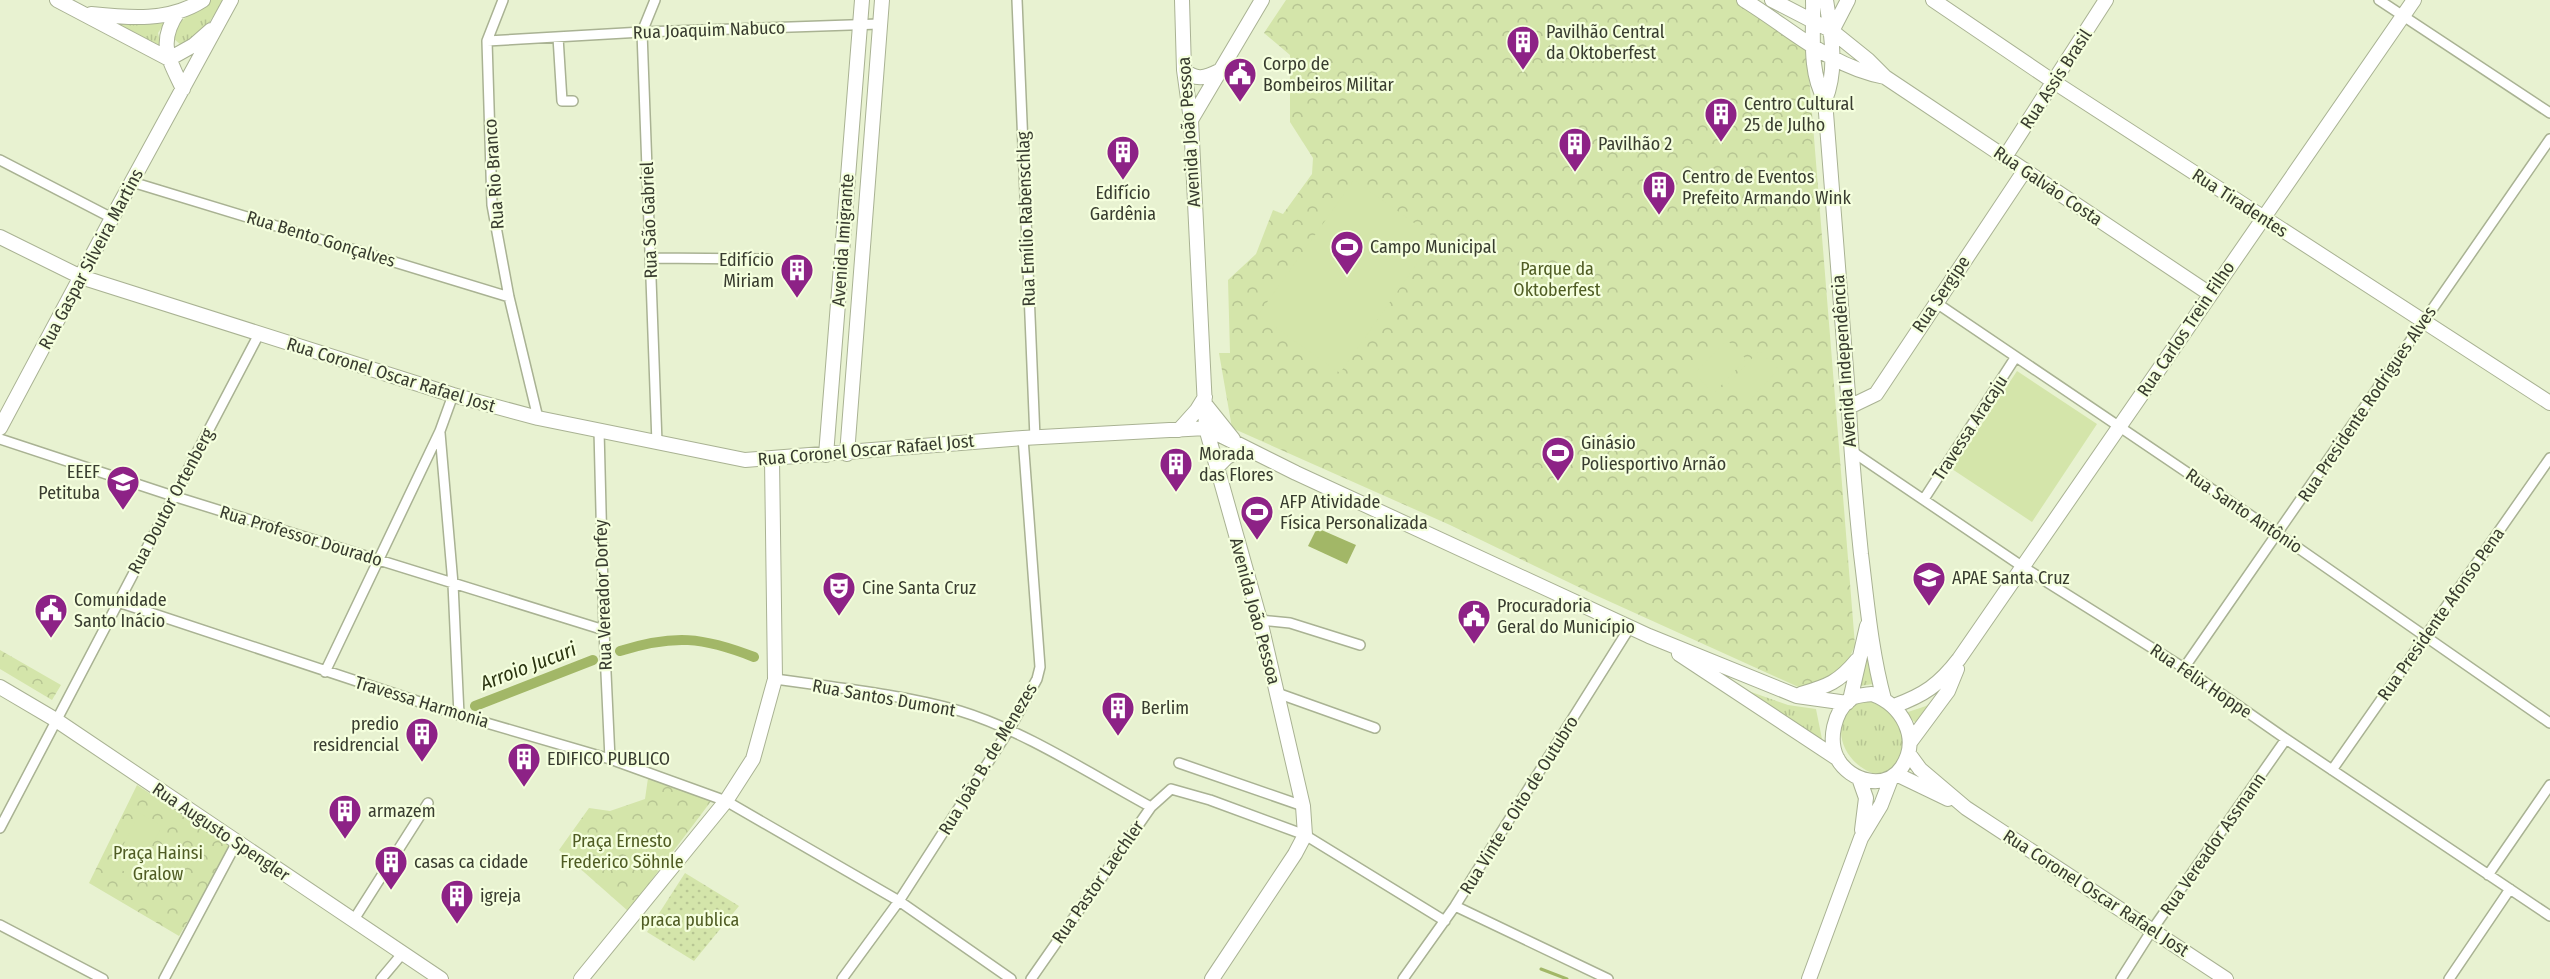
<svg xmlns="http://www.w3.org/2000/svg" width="2550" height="979" font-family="'Fira Sans Condensed',sans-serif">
  <defs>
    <pattern id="grass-tufts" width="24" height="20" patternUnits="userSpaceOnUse" patternTransform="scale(1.5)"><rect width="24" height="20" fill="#d4e5aa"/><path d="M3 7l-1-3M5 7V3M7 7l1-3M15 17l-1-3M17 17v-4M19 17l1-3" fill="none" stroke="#b7c593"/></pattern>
    <pattern id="park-crowns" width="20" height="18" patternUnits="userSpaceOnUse" patternTransform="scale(1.5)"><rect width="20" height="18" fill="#d4e5aa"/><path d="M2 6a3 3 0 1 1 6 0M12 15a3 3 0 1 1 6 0" fill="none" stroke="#b7c593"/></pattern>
    <pattern id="garden-dots" width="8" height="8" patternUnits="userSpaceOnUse" patternTransform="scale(1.5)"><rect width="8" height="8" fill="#d4e5aa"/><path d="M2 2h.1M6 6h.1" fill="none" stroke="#b7c593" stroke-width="1.8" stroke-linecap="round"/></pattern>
  </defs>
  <rect width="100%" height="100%" fill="#e8f2d1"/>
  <path fill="url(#grass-tufts)" d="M208,0h16l-24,36 -19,9 -8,-7 3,-13z
    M114,22h51l-7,11 3,13z
    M1867,637l6,47 -19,3z
    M1740,688l48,17 28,4 7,35z
    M1867,700c20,7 39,23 37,46 0,8 -6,16 -9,23l-14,6c-24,-3 -45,-28 -39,-53 1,-6 6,-12 9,-17z
    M1934,700l-14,27 -15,-14 21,-7z"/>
  <path fill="url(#park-crowns)" d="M1286,0h450l71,51 48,594 -10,23 -40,22 -212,-96 -143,-69 -218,-97 -13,-75h11l-2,-73 28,-26 17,-44 10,4 29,-40 1,-16 -23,-36v-67l-26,-22z
    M0,650l61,35 -9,15 -52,-31z
    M648,778l64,22 -84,111 -69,-61 30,-42 21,3 35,-12z
    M137,785l95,62 -53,89 -90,-53z"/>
  <path fill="url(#garden-dots)" d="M685,873l54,33 -45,55 -47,-29z"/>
  <path fill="#d4e5aa" d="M1354,180l81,58 -95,135 -82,-58z
    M1727,340l19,19 -32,34 -20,-19z
    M1759,351l20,18 -33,35 -19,-19z
    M2017,371l80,53 -65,98 -80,-53z
    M139,813l23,13 -26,51 -23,-11z"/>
  <path fill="#a2b767" d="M1317,528l39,17 -9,19 -39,-18z"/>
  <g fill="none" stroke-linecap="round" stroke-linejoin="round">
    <path stroke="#a2b767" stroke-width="3" d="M1541,969l26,10"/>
    <path stroke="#a2b767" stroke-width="10" d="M620,651c54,-17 83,-14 134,6
      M475,706l118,-46"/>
    <g stroke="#a9b293" stroke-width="12">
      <path id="street" d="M503,0l-16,41 5,164 17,92 29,121
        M655,0l-13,32 15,411
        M1017,0l18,438
        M2379,0l171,113
        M558,37l4,64h11
        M487,41l155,-9 237,-8
        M0,160l112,58
        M132,182l377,115
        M650,258l118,1
        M1935,302l343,232 272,189
        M599,430l5,200 6,129
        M440,433l13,151 6,131
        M0,439l173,57 431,134
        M1850,450l173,117 161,101 102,71 264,177
        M1924,499l91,-141
        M118,602l341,113 151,44 116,42 173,100 112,78
        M1260,620l30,3 70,22
        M2184,668l366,-529
        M325,672l115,-241 13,-36
        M775,679c62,9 125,15 185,32 63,19 132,64 191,96
        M1277,693l98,35
        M1179,763l124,43
        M2332,770l218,-312
        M0,828l259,-494
        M2488,875l62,-90
        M1455,906l153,73
        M353,921l75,-118
        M0,925l103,54
        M164,979l73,-137
        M381,979l21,-25
        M842,979l57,-78 110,-171 28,-51 3,-12 -17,-229
        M1031,979l120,-172 20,-18 39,11 95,35 140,86
        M1403,979l52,-73 175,-279
        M2121,979l31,-49 134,-191
        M2449,979l61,-90"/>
    </g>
    <g stroke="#a9b293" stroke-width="16">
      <path id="secondary" d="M57,0l112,59
        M1182,0l2,70 7,50 15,308 54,192 43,186 2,29 -10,19 -83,125
        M1744,0c46,28 86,67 141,77
        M1772,0l60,31 36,29 17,17 325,217
        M1813,0c1,33 -5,70 12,100l24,307c2,49 7,98 12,147 6,48 10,97 23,145
        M1933,0l121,82 496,321
        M178,12c-21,31 -9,47 5,77
        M91,14c38,4 78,8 112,-14
        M1832,31l16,-31
        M169,59l25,-14 17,-15
        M1184,70c12,11 21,8 35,1
        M1825,100c13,-30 6,-69 1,-100
        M1191,120l71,-120
        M2005,157l101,-157
        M0,237l81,40 372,118 85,23 207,42 278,-22 183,-10 90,45 353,163 148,60 50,7
        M1205,404l28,35
        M1849,407l27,-13 149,-224
        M0,428l112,-210 119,-218
        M1179,430l18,-20 8,-13
        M847,454l35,-454
        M826,455l36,-455
        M1217,467l10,-10 18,-9
        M1679,654l159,105
        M0,687l56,33 385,259
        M1801,694c27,-8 38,-12 56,-34
        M1872,694c30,11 49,44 30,73 -16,24 -52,15 -65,-9 -9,-18 -3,-46 13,-59 6,-4 15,-4 22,-5z
        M1850,700l17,-74
        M1894,706c30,-11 45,-21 65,-47l455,-659
        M1911,741l37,-50 9,-22
        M1909,754l11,15 46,39 260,171
        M1896,774l52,25
        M1859,778l7,20 -4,32
        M581,979l145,-178 27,-42 22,-80 -3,-220
        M1809,979l52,-141 20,-33 10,-26"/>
    </g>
    <use href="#street" stroke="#fff" stroke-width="9"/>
    <use href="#secondary" stroke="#fff" stroke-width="14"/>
  </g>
  <defs>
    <g id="building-pin" transform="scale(1.725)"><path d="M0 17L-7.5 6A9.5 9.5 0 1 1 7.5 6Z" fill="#8d2286" stroke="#f5ffde"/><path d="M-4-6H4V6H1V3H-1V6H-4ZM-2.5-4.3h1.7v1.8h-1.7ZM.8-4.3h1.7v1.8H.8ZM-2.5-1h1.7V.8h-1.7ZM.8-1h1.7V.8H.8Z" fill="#fff"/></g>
    <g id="civic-pin" transform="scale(1.725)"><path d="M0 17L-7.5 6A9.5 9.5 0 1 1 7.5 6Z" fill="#8d2286" stroke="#f5ffde"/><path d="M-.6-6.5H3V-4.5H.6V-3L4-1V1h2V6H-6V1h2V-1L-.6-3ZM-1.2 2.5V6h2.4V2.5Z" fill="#fff"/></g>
    <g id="stadium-pin" transform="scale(1.725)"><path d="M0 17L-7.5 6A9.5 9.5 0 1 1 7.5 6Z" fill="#8d2286" stroke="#f5ffde"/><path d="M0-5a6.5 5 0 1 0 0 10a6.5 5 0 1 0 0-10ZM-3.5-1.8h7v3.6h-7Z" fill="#fff"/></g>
    <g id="school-pin" transform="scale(1.725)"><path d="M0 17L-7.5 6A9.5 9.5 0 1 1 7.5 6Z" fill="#8d2286" stroke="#f5ffde"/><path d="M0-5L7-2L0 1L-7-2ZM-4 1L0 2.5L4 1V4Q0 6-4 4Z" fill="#fff"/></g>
    <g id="theatre-pin" transform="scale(1.725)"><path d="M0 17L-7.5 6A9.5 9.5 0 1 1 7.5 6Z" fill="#8d2286" stroke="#f5ffde"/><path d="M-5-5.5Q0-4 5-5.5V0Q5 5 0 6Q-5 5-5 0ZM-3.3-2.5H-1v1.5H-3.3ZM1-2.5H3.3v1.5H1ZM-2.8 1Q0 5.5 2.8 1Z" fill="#fff"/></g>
  </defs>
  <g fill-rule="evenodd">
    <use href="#building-pin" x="1523" y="42"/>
    <use href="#civic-pin" x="1240" y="74"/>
    <use href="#building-pin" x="1721" y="114"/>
    <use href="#building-pin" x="1575" y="144"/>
    <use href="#building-pin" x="1123" y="152"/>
    <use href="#building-pin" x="1659" y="187"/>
    <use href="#stadium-pin" x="1347" y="247"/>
    <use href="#building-pin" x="797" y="270"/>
    <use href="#stadium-pin" x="1558" y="453"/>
    <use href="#building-pin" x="1176" y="464"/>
    <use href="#school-pin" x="123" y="482"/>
    <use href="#stadium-pin" x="1257" y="512"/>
    <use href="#school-pin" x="1929" y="578"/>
    <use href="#theatre-pin" x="839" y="588"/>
    <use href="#civic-pin" x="51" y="610"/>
    <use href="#civic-pin" x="1474" y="616"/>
    <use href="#building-pin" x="1118" y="708"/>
    <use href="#building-pin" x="422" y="734"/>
    <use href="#building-pin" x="524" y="759"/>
    <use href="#building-pin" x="345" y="811"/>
    <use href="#building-pin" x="391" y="862"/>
    <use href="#building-pin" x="457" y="896"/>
  </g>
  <g text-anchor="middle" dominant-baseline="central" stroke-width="4.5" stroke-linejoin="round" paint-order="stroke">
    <g font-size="18" fill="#383c2f" stroke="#f5ffde">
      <text transform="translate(709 30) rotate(-2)">Rua Joaquim Nabuco</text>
      <text transform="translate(2056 79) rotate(-57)">Rua Assis Brasil</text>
      <text transform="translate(1189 132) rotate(-94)">Avenida João Pessoa</text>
      <text transform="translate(494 174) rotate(-94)">Rua Rio Branco</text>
      <text transform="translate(2048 186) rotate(34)">Rua Galvão Costa</text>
      <text transform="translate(2240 203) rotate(33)">Rua Tiradentes</text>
      <text transform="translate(1026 219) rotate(-92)">Rua Emílio Rabenschlag</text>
      <text transform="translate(649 220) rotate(-92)">Rua São Gabriel</text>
      <text transform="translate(321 239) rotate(17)">Rua Bento Gonçalves</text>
      <text transform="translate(843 240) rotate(-86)">Avenida Imigrante</text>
      <text transform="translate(91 259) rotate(-62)">Rua Gaspar Silveira Martins</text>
      <text transform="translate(1941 294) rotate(-56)">Rua Sergipe</text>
      <text transform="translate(2186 329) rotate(-56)">Rua Carlos Trein Filho</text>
      <text transform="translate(1844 361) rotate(-94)">Avenida Independência</text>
      <text transform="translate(391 375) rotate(17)">Rua Coronel Oscar Rafael Jost</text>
      <text transform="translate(2367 404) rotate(-56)">Rua Presidente Rodrigues Alves</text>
      <text transform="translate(1970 428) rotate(-57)">Travessa Aracaju</text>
      <text transform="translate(866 450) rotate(-5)">Rua Coronel Oscar Rafael Jost</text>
      <text transform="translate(171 501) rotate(-62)">Rua Doutor Ortenberg</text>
      <text transform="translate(2244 511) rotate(34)">Rua Santo Antônio</text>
      <text transform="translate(301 536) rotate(17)">Rua Professor Dourado</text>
      <text transform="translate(603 595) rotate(-92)">Rua Vereador Dorfey</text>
      <text transform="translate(1255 611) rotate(75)">Avenida João Pessoa</text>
      <text transform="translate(2441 614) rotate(-55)">Rua Presidente Afonso Pena</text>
      <text transform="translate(2201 681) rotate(34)">Rua Félix Hoppe</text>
      <text transform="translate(884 698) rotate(10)">Rua Santos Dumont</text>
      <text transform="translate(422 702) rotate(17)">Travessa Harmonia</text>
      <text transform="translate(988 759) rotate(-59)">Rua João B. de Menezes</text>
      <text transform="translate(1519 805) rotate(-58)">Rua Vinte e Oito de Outubro</text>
      <text transform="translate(221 832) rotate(34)">Rua Augusto Spengler</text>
      <text transform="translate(2213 844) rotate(-55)">Rua Vereador Assmann</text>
      <text transform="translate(1098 882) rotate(-55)">Rua Pastor Laechler</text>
      <text transform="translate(2096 893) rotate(33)">Rua Coronel Oscar Rafael Jost</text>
    </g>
    <g font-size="18" fill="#383c2f" stroke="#f5ffde" text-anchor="start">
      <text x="1546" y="32">Pavilhão Central<tspan x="1546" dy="21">da Oktoberfest</tspan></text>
      <text x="1263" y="64">Corpo de<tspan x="1263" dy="21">Bombeiros Militar</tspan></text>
      <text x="1744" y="104">Centro Cultural<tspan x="1744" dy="21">25 de Julho</tspan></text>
      <text x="1598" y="144">Pavilhão 2</text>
      <text x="1682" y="177">Centro de Eventos<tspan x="1682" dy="21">Prefeito Armando Wink</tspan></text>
      <text x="1123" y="193" text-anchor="middle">Edifício<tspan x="1123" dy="21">Gardênia</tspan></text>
      <text x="1370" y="247">Campo Municipal</text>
      <text x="774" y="260" text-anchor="end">Edifício<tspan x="774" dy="21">Miriam</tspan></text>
      <text x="1581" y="443">Ginásio<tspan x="1581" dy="21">Poliesportivo Arnão</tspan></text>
      <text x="1199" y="454">Morada<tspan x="1199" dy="21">das Flores</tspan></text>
      <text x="100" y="472" text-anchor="end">EEEF<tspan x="100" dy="21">Petituba</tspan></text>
      <text x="1280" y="502">AFP Atividade<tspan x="1280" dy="21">Física Personalizada</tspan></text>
      <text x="1952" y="578">APAE Santa Cruz</text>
      <text x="862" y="588">Cine Santa Cruz</text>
      <text x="74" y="600">Comunidade<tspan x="74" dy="21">Santo Inácio</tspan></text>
      <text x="1497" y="606">Procuradoria<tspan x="1497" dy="21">Geral do Município</tspan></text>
      <text x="1141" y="708">Berlim</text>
      <text x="399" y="724" text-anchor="end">predio<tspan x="399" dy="21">residrencial</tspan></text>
      <text x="547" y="759">EDIFICO PUBLICO</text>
      <text x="368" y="811">armazem</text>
      <text x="414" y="862">casas ca cidade</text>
      <text x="480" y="896">igreja</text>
    </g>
    <g font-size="18" fill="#4f5c23" stroke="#f5ffde">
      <text x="1557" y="269">Parque da<tspan x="1557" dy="21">Oktoberfest</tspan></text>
      <text x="622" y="841">Praça Ernesto<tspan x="622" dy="21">Frederico Söhnle</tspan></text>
      <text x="158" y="853">Praça Hainsi<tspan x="158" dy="21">Gralow</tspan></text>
      <text x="690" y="920">praca publica</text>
    </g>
    <g font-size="20" font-style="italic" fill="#2a3310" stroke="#f5ffde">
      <text transform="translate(528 666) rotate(-21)">Arroio Jucuri</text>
    </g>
  </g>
</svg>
